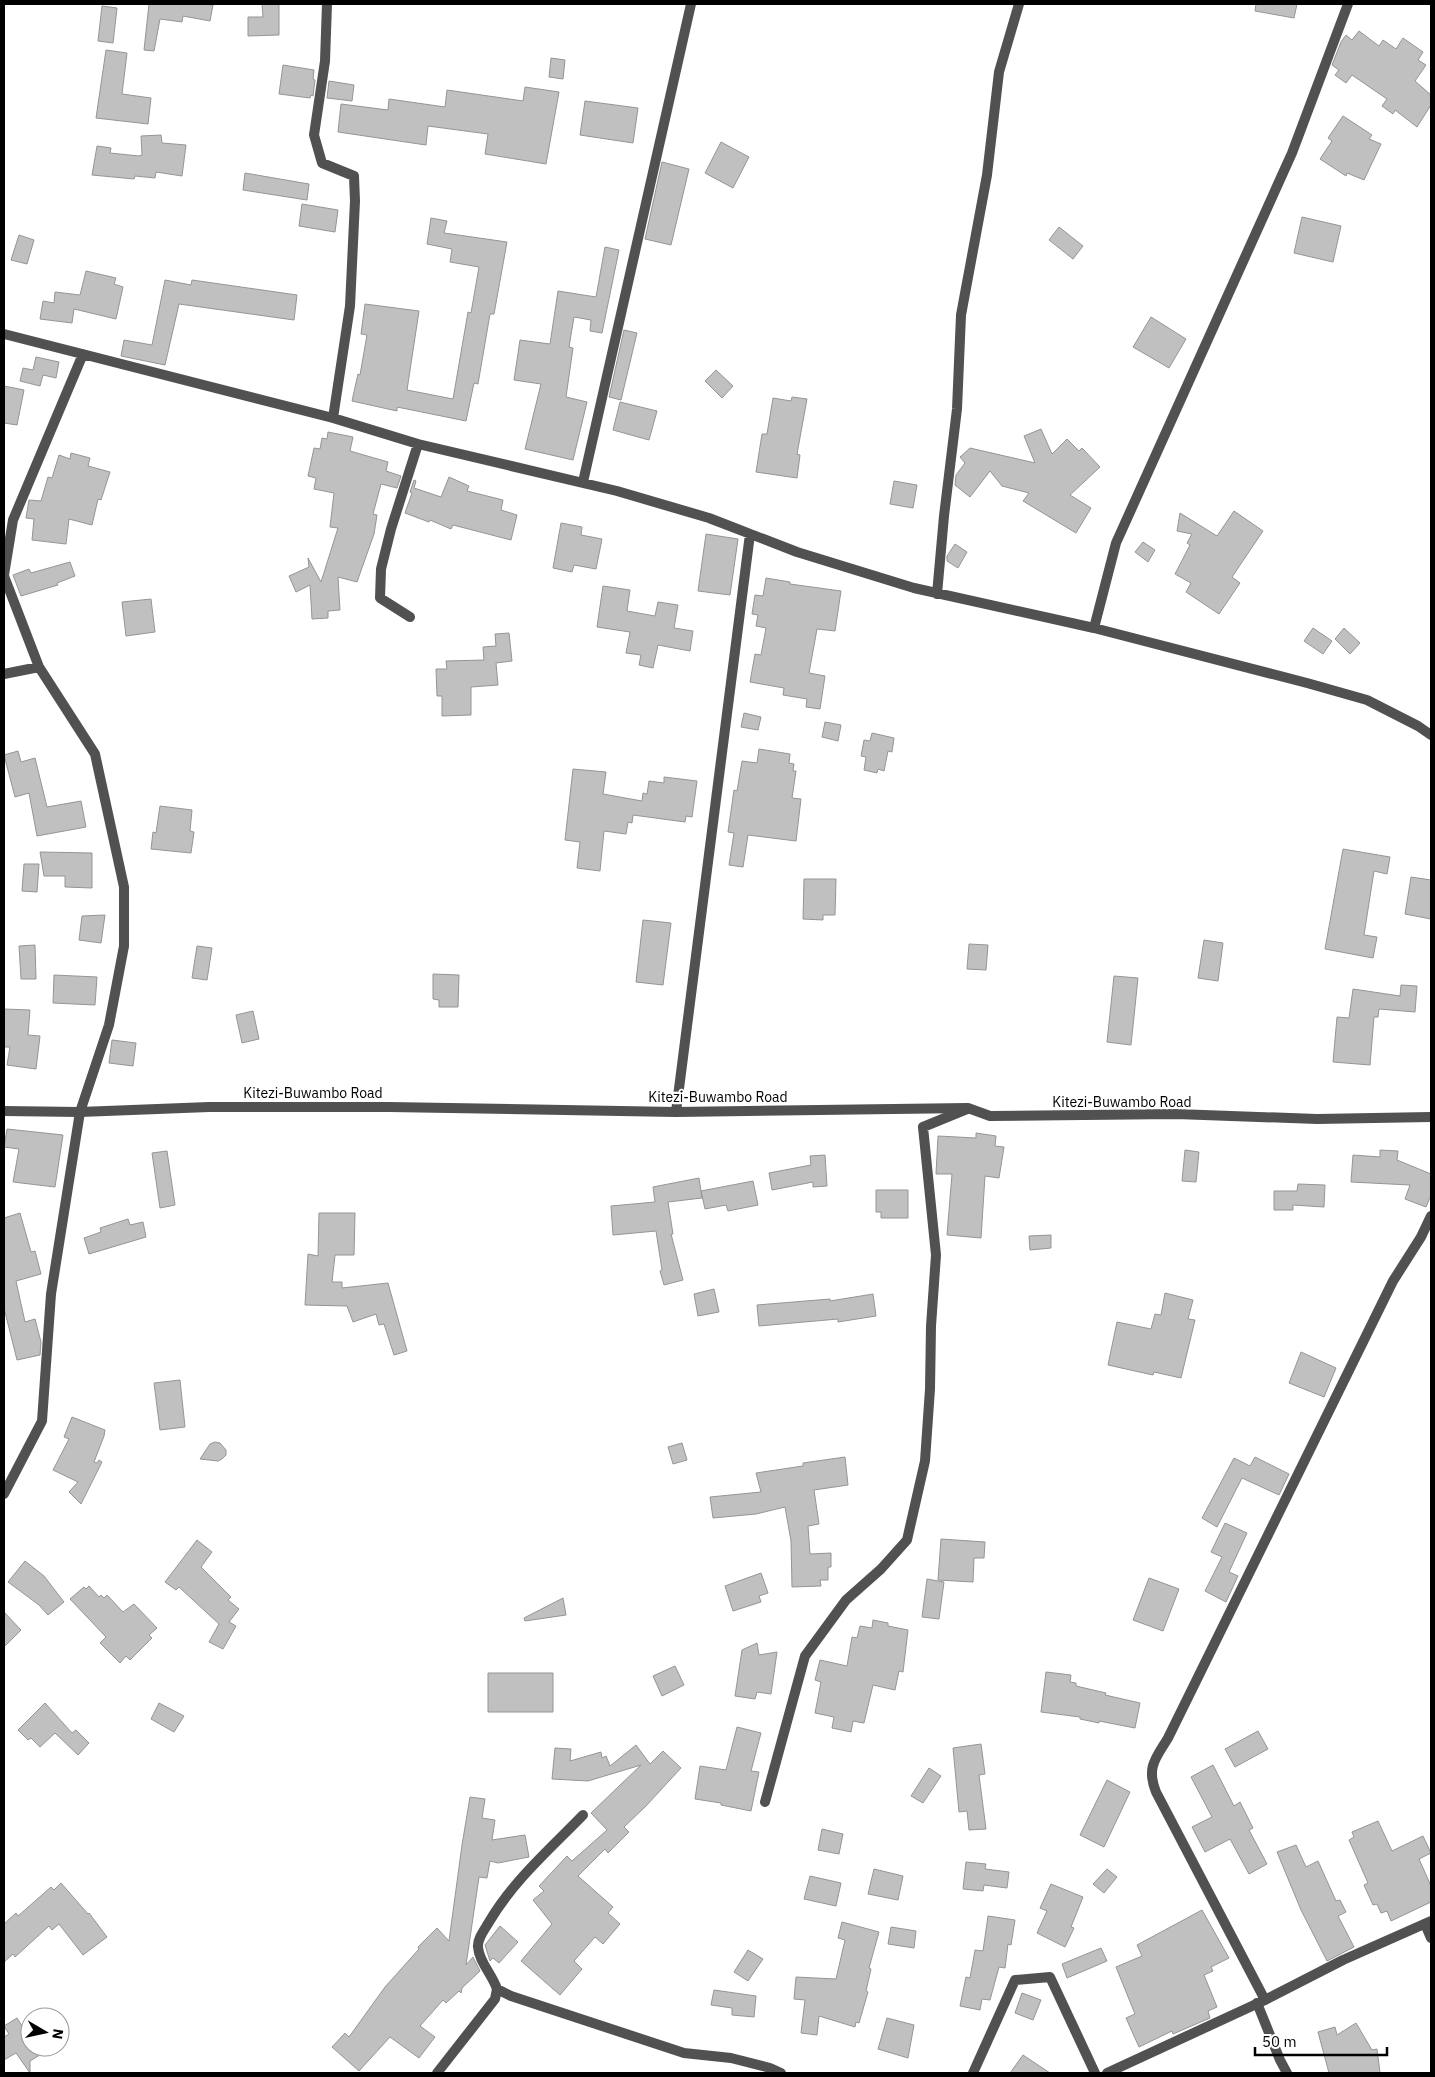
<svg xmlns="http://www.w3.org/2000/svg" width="1435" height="2077" font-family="'IBM Plex Sans',sans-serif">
  <rect width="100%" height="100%" fill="#fff"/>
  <path fill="#c0c0c0" stroke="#959595" d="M149,4h56l8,1 -3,16 -27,-5 -1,6 -22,-3 -6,32 -10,-1z
    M262,4h17v31l-31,1v-19h15z
    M1256,4h41l-3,14 -39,-7z
    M102,6l15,2 -4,35 -15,-2z
    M1359,31l20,15 4,-6 13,9 7,-11 20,14 -5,8 8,5 -11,16 16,14v10l-14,22 -22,-17 -2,4 -11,-8 5,-7 -35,-24 -6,8 -11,-8 4,-5 -7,-5 9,-23 5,-7 6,5z
    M106,50l21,3 -5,41 29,4 -3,26 -52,-6z
    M551,58l14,2 -2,19 -14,-2z
    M283,65l31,5 -1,9 2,1 -2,16 -2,-1 -1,3 -31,-4z
    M329,81l25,4 -2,16 -25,-3z
    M525,87l34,5 -13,72 -61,-10 3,-20 -60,-8 -2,19 -88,-13 3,-28 47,6 1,-11 56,8 2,-17 76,11z
    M585,101l53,7 -5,35 -53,-8z
    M1343,116l29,19 -3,4 12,5 -17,36 -17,-7 -1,3 -26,-17 12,-18 -4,-3z
    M161,135l1,8 24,2 -4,31 -26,-4 -1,6 -20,-2 -1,3 -42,-4 5,-29 14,2 -1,5 29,3 3,-1 -1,-19z
    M721,142l28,15 -16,31 -28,-15z
    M662,162l27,7 -18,76 -26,-6z
    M245,173l64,11 -2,16 -64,-10z
    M302,204l36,6 -3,22 -36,-6z
    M1302,217l39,9 -8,36 -39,-9z
    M431,218l16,3 -3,12 63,9 -13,72h-4l-12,70 -4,-1 -8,38 -69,-14v4l-45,-10 6,-27 2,1 7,-40 -6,-1 4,-30 54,7 -12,79 46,9 15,-87 3,1 8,-46 -29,-5 2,-13 -25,-5z
    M1059,227l24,19 -10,13 -24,-19z
    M19,235l15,5 -7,24 -16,-4z
    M605,247l14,3 -17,83 -12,-2 1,-11 -17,-3 -5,30 4,1 -7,49 21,5 -14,58 -48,-11 16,-65 -27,-4 6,-40 30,4 8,-53 38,6z
    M86,271l30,7 -2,6 9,3 -7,32 -42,-10 -2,14 -32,-4 3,-18 11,2 1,-11 25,3z
    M165,280l26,5 1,-5 105,15 -3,25 -115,-16 -14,61 -44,-9 3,-16 28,5z
    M1151,317l35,22 -17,29 -36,-21z
    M624,330l13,3 -16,67 -12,-3z
    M36,357l23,5 -3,16 -13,-3 -3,11 -20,-5 3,-13 10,2z
    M716,370l17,16 -11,12 -17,-17z
    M4,386l20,4 -7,35 -13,-2z
    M792,397l15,2 -10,55 3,1 -3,23 -41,-6 6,-38h5l6,-36 18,3z
    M620,402l37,9 -8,29 -36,-10z
    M1041,429l11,25 15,-15 12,12 3,-3 18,19 -30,28 21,13 -15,25 -53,-32 6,-8 -27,-7 -12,-15 -20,26 -15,-12 1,-10 9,-12 -5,-6 10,-9 65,15 -11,-27z
    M328,432l25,5 -3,14 38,11 -2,9 15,5 -4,12 -16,-4 -8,30 4,1 -3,19 -17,48 -19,-5 2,33 -12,1v7l-16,1 -2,-34 -14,7 -7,-16 20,-9 -1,-9 13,24 17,-54 -8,-1 4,-34 -20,-4 2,-11 -8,-2 6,-28 6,1 2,-11 5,1z
    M71,453l19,5 -2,8 22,6 -9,28 -3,-1 -6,26 -23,-6 -3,25 -34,-4 2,-21 -8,-1 3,-18 12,1 7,-24 4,1 7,-23 11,4z
    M449,477l20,9 -2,5 36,9 -2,10 16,5 -6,25 -58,-15 -2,4 -21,-9 -1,2 -24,-9 7,-20 -2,-1 4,-12 2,1 -2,7 27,9z
    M894,481l23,4 -4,23 -23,-4z
    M1234,511l29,20 -31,46 8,6 -21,31 -33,-22 5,-9 -16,-9 15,-29 -3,-2 5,-9 -15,-3 3,-18 37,23z
    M561,523l21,4 -1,8 21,4 -6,30 -22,-4 -2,7 -19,-4z
    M706,534l32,5 -8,56 -32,-4z
    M1143,542l12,8 -7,12 -13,-10z
    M955,544l12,8 -9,16 -11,-7v-5z
    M70,562l5,14 -18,7 1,2 -37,11 -8,-21 16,-6 2,4z
    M766,578l24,4v2l51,7 -6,40 -18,-2 -8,44 16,3 -5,33 -14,-2 1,-8 -24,-4 1,-7 -34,-6 5,-28 6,1 5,-27 -10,-2 2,-11 -6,-1 3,-19 8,1z
    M603,586l27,4 -3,21 28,5 3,-14 20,3 -4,23 19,3 -3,20 -32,-6 -5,23 -14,-3 2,-10 -15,-2 4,-21 -33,-5z
    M151,599l4,33 -29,4 -4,-34z
    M1313,628l19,13 -9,13 -19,-13z
    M1344,628l16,15 -10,11 -15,-15z
    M509,633l3,28 -16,2 2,22 -27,2v28l-29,1v-20h-5l-1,-27h11l-1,-8 38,-1 -1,-13 13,-1 -1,-12z
    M744,713l17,4 -3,13 -17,-3z
    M825,722l16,3 -3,16 -16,-4z
    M872,733l22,5 -2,14 -4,-1 -4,20 -6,-2 -1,4 -13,-3 2,-13 -5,-1 3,-16 6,1z
    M759,749l31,5 -1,9 5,1 -1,7h3l-4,27 9,1 -5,42 -48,-6 -5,32 -14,-2 5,-32 -6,-1 6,-42 3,1 5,-30 15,2z
    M18,751l3,11 14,-4 12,49 34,-6 5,26 -49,9 -8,-43 -14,4 -11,-42z
    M573,769l33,3 -3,22 39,7 1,-8 4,1 2,-13 15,2v-6l33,4 -5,36 -6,-1 -1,6 -52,-7 -1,8 -4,-1 -2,12 -22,-3 -4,40 -23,-3 3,-26 -15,-2z
    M160,806l32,4 -2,21 4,1 -3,21 -40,-4 2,-17 3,1z
    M1343,849l47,8 -3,17 -13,-3 -10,64 13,2 -4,21 -48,-9z
    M40,852l52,1v35l-27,-1v-11h-21z
    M24,864h15l-2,28 -15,-1z
    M1411,877l20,3v39l-26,-5z
    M804,879h32l-1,36h-12v5l-20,-1z
    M105,915l-4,28 -22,-3 3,-24z
    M643,920l28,3 -8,62 -27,-3z
    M1204,940l19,3 -5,38 -20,-3z
    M969,944l19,1 -2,25 -19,-1z
    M35,945l1,34h-15l-2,-33z
    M197,946l15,2 -5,32 -15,-2z
    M433,974l26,1 -1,32h-19v-7l-6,-1z
    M54,975l43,2 -2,28 -42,-2z
    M1114,976l24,2 -7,67 -24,-3z
    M1401,985l16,1 -2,26 -36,-3 -1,8h-4l-4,48 -37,-3 4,-45 12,1 4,-29 47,7z
    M4,1009l26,1 -2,25 12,1 -4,33 -29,-4 3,-18h-6z
    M253,1011l6,28 -17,4 -6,-28z
    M112,1040l24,3 -3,23 -24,-3z
    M7,1129l56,6 -8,52 -42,-5 6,-33 -15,-2z
    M976,1133l20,3 -1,10 9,1 -5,31 -14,-2 -4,62 -34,-3 5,-61h-16l2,-38 38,2z
    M1185,1150l14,2 -3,30 -14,-1z
    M1380,1150l18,1 -1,9 34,14v21l-5,12 -21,-8 5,-14 -59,-3 2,-27 27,2z
    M167,1151l8,54 -15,3 -8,-55z
    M825,1155l2,31 -14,1v-5l-41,8 -3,-17 42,-8 -1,-9z
    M699,1178l3,20 -34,4 5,32h-2l12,46 -19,5 -4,-14 2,-1 -6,-39 -43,4 -2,-29 44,-4 -2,-15z
    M753,1181l5,24 -30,6 -2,-6 -21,4 -4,-18z
    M1298,1184l27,1 -1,22 -31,-2v5h-19v-19h23z
    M876,1190h32v28h-27v-6h-5z
    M20,1213l11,39 4,-1 6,23 -25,7 9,41 10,-3 6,23 -1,13 -23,5 -13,-52v-90z
    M319,1213h36l-1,42h-19l-3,27h10v6l46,-5 19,68 -13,4 -10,-31 -5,1 -3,-11 -23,8 -6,-16 -42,-1 3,-51 10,2z
    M128,1219l2,6 13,-3 3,15 -57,17 -5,-16 17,-6 -1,-4z
    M1051,1235v13l-21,2 -1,-14z
    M714,1289l5,23 -21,4 -4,-22z
    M1165,1293l28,7 -5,19 7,1 -14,58 -27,-6 -1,3 -45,-10 9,-43 34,7 4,-15 6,1z
    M873,1294l3,22 -38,6v-3l-79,7 -2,-21 73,-6v2z
    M1301,1352l35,16 -12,29 -35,-14z
    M180,1380l5,47 -25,3 -6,-47z
    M72,1417l33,13 -1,6 -10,26 3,1 2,-3 3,2 -21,42 -12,-12 9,-10 -25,-12 16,-31 -5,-2z
    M215,1442l5,1 6,7v5l-4,4 -4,2 -18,-2 10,-15z
    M682,1443l5,17 -14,4 -5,-17z
    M845,1457l3,28 -34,5 5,34 -11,2 2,28 21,-1v14h-3v13h-8l1,6 -29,1 -1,-46 -6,-34 -29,7 -43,4 -3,-21 51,-5 -5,-19 47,-7v-3z
    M1255,1457l34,17 -10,21 -37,-17 -25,49 -15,-9 32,-60 16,8z
    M1225,1523l22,10 -18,39 9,4 -12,26 -21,-11 17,-34 -11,-5z
    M941,1539l44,3 -1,16h-10l-1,24 -35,-2z
    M197,1540l15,12 -11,15 30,30 -3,3 11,9 -10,13 7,4 -13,23 -14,-7 10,-18 -40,-37 -3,3 -11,-8z
    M25,1561l19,15 20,26 -16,13 -9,-10 -31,-23z
    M761,1573l7,20 -9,3 2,6 -28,9 -8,-25z
    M1149,1578l30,11 -16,42 -30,-11z
    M927,1579l17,3 -5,37 -17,-2z
    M89,1586l10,11 2,-2 3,3 3,-3 16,17 11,-8 23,24 -8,7 3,3 -22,22 -4,-4 -6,7 -20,-20 6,-6 -36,-38 14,-12 2,2z
    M563,1598l3,17 -41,6 -1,-3z
    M4,1612l17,18 -17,17z
    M873,1620l15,3v3l20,4 -5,42 -4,-1 -4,19 -22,-5 -9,38 -11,-2 -2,11 -19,-4 2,-11 -19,-4 6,-31 -6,-2 5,-20 27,6 5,-29 5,1 3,-12 12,2z
    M757,1643l2,12 18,-3 -6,42 -14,-2 -2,7 -20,-3 7,-46z
    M675,1666l9,19 -22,11 -9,-20z
    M1046,1672l25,3 -1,7 6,1v3l30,7 -1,2 35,8 -5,25 -36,-7v2l-19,-4v-2l-39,-5z
    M488,1673h65v39h-65z
    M45,1703l27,30 4,-3 13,13 -11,12 -23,-22 -15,14 -9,-9 -3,2 -10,-10z
    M159,1703l25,13 -10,16 -23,-13z
    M737,1727l24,6 -10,38 8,1 -8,39 -30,-6v-2l-26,-4 5,-33 26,4z
    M1258,1731l10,18 -33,18 -10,-18z
    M981,1744l4,30 -6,1 7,54 -17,1 -2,-19 -8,1 -6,-64z
    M636,1745l14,19 13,-13 18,17 -35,38 -22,21 5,5 -21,21 -3,-4 -27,27 35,31 -5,6 12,11 -17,20 -8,-7 -21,24 8,8 -22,26 -39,-34 31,-37 -19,-24 11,-9 -5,-5 28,-30 5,5 35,-31 -16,-17 50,-48 -53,16 -36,-2 3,-31 16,1 -1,12 31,-9 1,6 4,-2 4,10z
    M1213,1765l21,41 6,-4 13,26 -4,2 18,34 -18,10 -19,-35 -25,13 -13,-25 20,-10 -21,-40z
    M929,1768l12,8 -18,27 -12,-7z
    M1107,1780l23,12 -26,55 -24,-12z
    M470,1797l15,2 -3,19 13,2 -3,20 33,-5 4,22 -31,6 -8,-2 -3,17 -8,-1 -13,88 7,-8 7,14 -18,17 -1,5 -2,-2 -13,12 -3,-3 -23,26 15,11 -16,21 -29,-21 -31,34 -27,-24 13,-14 4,4 36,-50 34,-38 -1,-2 19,-19 12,13 13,-96z
    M1378,1821l14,30 31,-15 8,17 -12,6 12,27v16l-40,19 -4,-10 -6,2 -4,-9 -4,1 -9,-20 4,-2 -19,-43 5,-3 -2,-5z
    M822,1829l21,5 -4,20 -21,-4z
    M1296,1845l10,22 12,-6 18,40 4,-1 6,12 -8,4 16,31 -27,14 -26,-51 -24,-58z
    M966,1862l20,2 -1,5 24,3 -2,16 -23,-3 -1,6 -20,-2z
    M874,1869l29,7 -5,24 -30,-6z
    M1107,1869l10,8 -13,16 -11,-9z
    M810,1876l31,7 -5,23 -32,-7z
    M61,1883l27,31 1,-1 18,24 -24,18 -24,-31 -7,6 -3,-4 -34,31 -2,-3 -9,8v-38l12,-11 2,3 33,-29 3,3z
    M1051,1884l32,13 -12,30 3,1 -9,19 -28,-14 10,-22 -7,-3z
    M1202,1910l27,48 -18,9 2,4 -9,4 13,32 -9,4 2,7 -37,16 -1,-3 -33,16 -13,-29 9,-4 -19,-47 26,-11 -5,-11z
    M988,1916l27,4 -4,25 -3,-1 -3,24 -6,-1 -9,33 -8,-1 -2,11 -20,-4 6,-29 4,1 5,-28 8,1z
    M842,1922l37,10 -10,36 2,1 -5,22 2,1 -9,31 -3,-1 -1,5 -36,-11 -2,19 -16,-2 4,-33 -11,-1 2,-22 40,2 9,-39 -7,-2z
    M500,1926l18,16 -19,21 -6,-5 -3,3 -5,-16z
    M891,1927l25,4 -2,17 -26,-4z
    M1101,1948l6,13 -40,17 -5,-14z
    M748,1950l15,9 -15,22 -14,-9z
    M714,1990l42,6 -2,21 -22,-2v-7l-21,-3z
    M1022,1993l19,7 -8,20 -18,-7z
    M17,2018l5,8 8,-6v27h23l-23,14v12l-14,-20 -12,7v-23l5,-3 -5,-8z
    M887,2018l27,7 -6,33 -30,-9z
    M1356,2023l16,27 5,-1 3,24h-51l-11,-41 17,-5 2,8z
    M1023,2055l27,18h-40z"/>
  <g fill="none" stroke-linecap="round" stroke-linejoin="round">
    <path stroke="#515151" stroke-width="10" d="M1425,1924l6,14
      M1257,2003l23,57 7,13"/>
    <path stroke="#515151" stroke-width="10" d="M327,4l-2,57 -11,74 8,28 32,13 1,25 -5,105 -17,112
      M4,334l329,84 85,26 199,47 92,27 88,34 117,36 180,40 213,55 60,17 51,26 13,9
      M583,482l108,-478
      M4,575l9,-55 70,-166
      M4,576l35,91 56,87 29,133v59l-15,79 -29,87 -29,182 -9,127 -38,73
      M937,594l7,-78 13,-107 4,-94 26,-140 12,-103 20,-68
      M410,617l-30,-19 1,-29 10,-40 27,-85
      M1094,628l22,-85 176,-390 56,-149
      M4,674l35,-7
      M676,1112l74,-578
      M765,1802l40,-146 41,-56 35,-31 26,-29 18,-79 5,-72 1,-63 5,-71 -13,-128 44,-18
      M497,1989c-5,-15 -18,-27 -19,-42 -1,-8 7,-18 11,-25 25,-42 60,-72 94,-107
      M1265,2000l-109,-208c-10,-25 0,-34 12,-54l225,-457 28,-44 10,-21
      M437,2073l58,-74 2,-10 14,7 173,57 47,5 39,10 11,5
      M973,2073l42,-93 35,-3 45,96
      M1107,2073l158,-73 78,-40 88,-39"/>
    <path stroke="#515151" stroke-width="10" d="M4,1111l76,1 129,-5h180l287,5 292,-4 22,8 186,-2 141,5 114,-2"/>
  </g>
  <g text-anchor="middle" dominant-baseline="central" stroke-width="4.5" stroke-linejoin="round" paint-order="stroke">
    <g font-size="14" fill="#000" stroke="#fff">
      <text x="313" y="1093">Kitezi-Buwambo Road</text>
      <text x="718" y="1097">Kitezi-Buwambo Road</text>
      <text x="1122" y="1102">Kitezi-Buwambo Road</text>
    </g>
  </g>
  <rect width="1435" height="2077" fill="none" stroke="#000000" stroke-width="10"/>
  <g transform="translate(45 2032) rotate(99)"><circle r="24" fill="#ffffff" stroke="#999999"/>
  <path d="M0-4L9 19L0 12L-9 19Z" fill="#000000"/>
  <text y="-8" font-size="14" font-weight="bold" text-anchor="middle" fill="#000000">N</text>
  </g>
  <path d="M1255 2047v8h132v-8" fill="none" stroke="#000000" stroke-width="2.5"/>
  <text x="1262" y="2047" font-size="15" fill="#000000" stroke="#ffffff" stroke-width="4" paint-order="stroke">50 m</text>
</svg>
